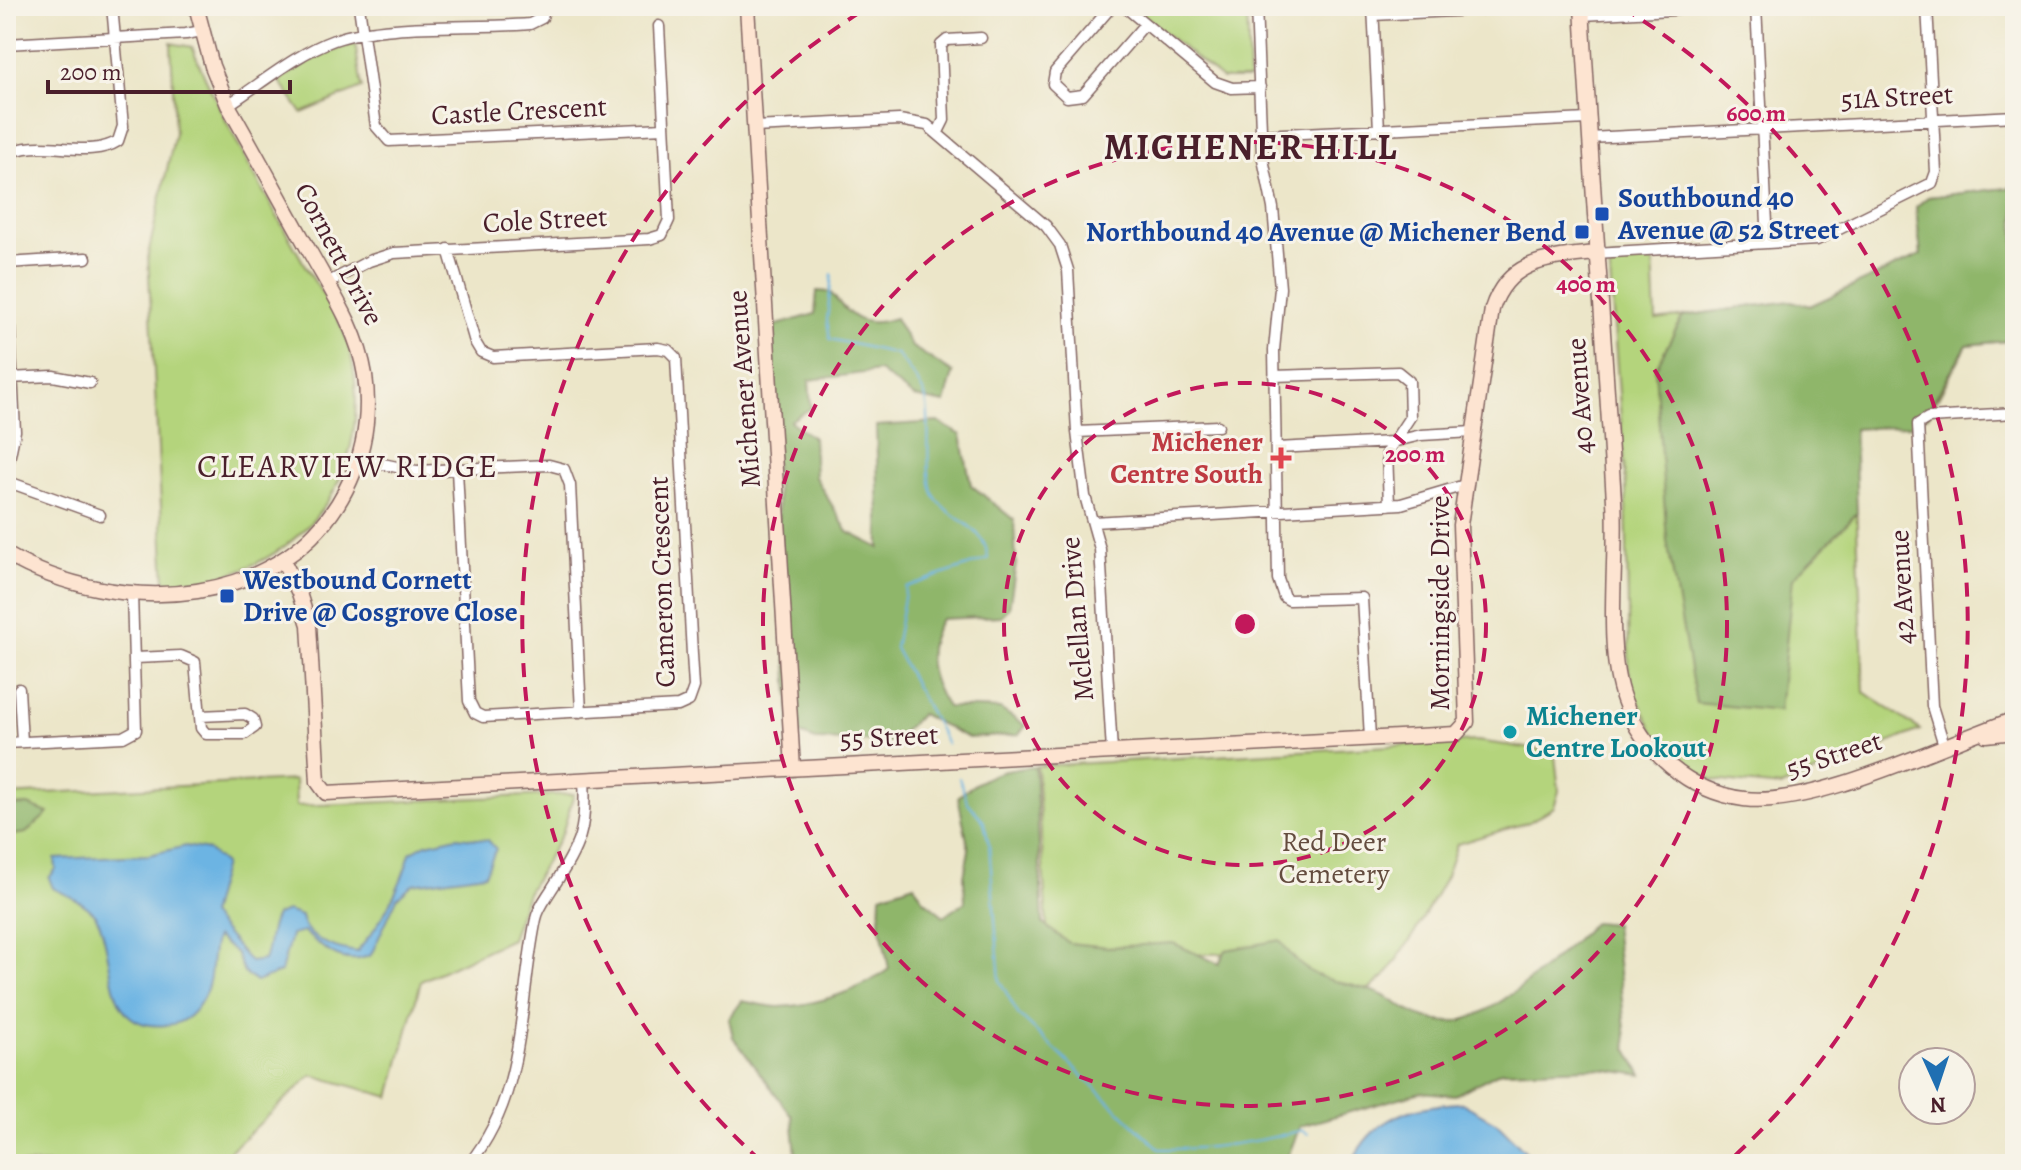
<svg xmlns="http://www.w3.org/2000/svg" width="2021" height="1170" font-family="Alegreya,serif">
  <rect width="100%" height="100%" fill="#f7f3e8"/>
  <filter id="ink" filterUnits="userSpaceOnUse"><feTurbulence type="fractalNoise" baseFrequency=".0125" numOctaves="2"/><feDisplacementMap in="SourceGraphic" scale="16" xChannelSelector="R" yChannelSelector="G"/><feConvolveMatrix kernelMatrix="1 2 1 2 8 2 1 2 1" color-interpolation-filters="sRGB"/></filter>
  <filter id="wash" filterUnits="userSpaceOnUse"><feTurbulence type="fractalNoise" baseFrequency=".006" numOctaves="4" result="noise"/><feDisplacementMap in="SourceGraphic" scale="32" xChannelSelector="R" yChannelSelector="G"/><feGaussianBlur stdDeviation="1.8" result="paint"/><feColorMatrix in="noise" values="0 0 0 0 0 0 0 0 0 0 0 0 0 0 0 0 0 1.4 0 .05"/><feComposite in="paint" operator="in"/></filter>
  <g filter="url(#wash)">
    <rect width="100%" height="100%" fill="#ece6c9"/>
    <path fill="#b4d47b" stroke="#7f7a53" stroke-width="2" d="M1131,6h116l2,73h-27z
      M171,43l21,4c31,75 71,144 111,215 13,24 40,59 46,85 15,58 6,124 -34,171 -40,46 -90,63 -150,66l-17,-329 27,-122z
      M355,43l7,45 -60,25 -23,-33 41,-24z
      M2015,187v153l-48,5 -39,71 -75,13 11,263 56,38 -139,57 -68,-7 -34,-19 -22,-23 -25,-50 -3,-18 -3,-183 -17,-227 44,-4 3,64 135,-19 19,5 111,-51 -5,-48 12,-10z
      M1477,741l71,10 7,5 4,35 -5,16 -25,15 -72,22 -11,32 -33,60 -27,39 -15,13 -14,5 -38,-12 -39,-30 -210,9 -23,-31 -10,-163z
      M295,780l1,26 278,-12 -12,40 -35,59 -16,46 -90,42 -31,116 -78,-22 -96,89h-210v-369z"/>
    <path fill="#8fb66b" stroke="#6c6a4b" stroke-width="2" d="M2015,187v153l-48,5 -48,80 -65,4 3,84 -64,65 -14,133 -83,-8 -29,-162 -12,-172 28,-53 108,-15 19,5 111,-51 -5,-48 12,-10z
      M817,291l13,1c20,24 31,38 65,26l16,28 42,27 -8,30 -31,-6 -35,-26 -70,9 2,28 -21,13 23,17 2,39 33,55 32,16 -4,-122 62,-4 23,13 10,50 43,35 2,44 -7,44 -8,8 -60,3c-19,31 -13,59 6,88l53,2 26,17 -8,9 -50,3 -47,-24 -28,28 -77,-2 -25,-9 -24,-403 48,-14z
      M1035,767l8,157 26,19 40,4 64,-4 46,21 7,-14 54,-10c29,44 49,37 92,51 19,5 35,23 54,27 8,2 17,4 24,4 43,-1 114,-71 144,-100l20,2 13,124 15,27 -49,-7 -92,3 -46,24 -34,-3 -121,34 -13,33 2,5h-492l-5,-48 -59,-79 -4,-18 13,-18c12,2 25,6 37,6 35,-1 83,-17 110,-38l-9,-46 1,-28 33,-11 10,16 20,16 21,-14 -1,-26 5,-26 -11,-53c25,-22 45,-28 77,-30z
      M28,805l20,8 -22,20 -20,3v-30z"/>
    <path fill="#6cb4e3" stroke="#5b6a87" stroke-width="2" d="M457,837l31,3 8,9 -11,25 -72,10 -16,14 -26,57c-28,13 -46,-5 -67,-23l-13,3 -10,37 -25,10 -12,-9 -8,-20 -20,-16c-7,20 -2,39 -12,59 -8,16 -18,27 -37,29 -66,8 -50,-66 -69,-105 -7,-16 -30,-24 -45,-32l-4,-10 7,-9 -1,-10 94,-4 37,-9 22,4 16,14 -14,51 40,47 14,-2c6,-15 4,-31 12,-45l11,-4 14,5c4,24 35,33 56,36 25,-30 43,-62 53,-99l16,-9z
      M1462,1103l35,20 41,41h-187c22,-48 62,-59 111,-61z"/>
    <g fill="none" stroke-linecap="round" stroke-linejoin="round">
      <path stroke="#6cb4e3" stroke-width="2" d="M832,274l-5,46 3,19 67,15c9,13 23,28 28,42 8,24 -2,81 9,99 15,26 52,29 54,64l-82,28 -11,61 52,96
        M959,778l8,23 17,21 5,23 11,136 18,33 141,135c50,1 95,-6 144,-19l5,4"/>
    </g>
  </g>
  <g filter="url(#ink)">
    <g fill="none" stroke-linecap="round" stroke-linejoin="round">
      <g stroke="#836562" stroke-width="13">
        <path id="street" d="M359,6l17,120 13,15 275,-13
          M1112,6l-57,66 -2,12 14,13 16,-2 62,-71
          M1124,6l91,76 17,6 28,-1
          M1256,6l6,148 11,54 7,80 -6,62 4,229 6,18 5,3 73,-2 8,140
          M1373,6l6,124
          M1756,6l12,237
          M1373,15l120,-6
          M1583,15l159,-9
          M6,44l180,-10 16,-3
          M228,105c34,-22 68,-51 106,-65 49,-18 140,-11 196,-16l12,-6 3,-12
          M754,127l145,-7 28,5 119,101 14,19 8,25 9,162
          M938,132l6,-12 -3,-75 6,-5 34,-2
          M1262,135l326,-16
          M1589,138l426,-22
          M6,155c32,-20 81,6 112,-14l5,-15 -11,-120
          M448,249l27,93 6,10 12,5 165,-9 10,2 8,8 16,296 2,33 -5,14 -11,5 -195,11 -8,-4 -6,-12 -12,-231
          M6,250l9,181 -9,43
          M1595,253l222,-13 115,-57 4,-11 -9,-166
          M7,263l79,-5
          M327,283l42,-22 25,-8 255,-14 13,-4 7,-15 -10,-194
          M1274,376l124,-4 11,9 1,36 -23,35 2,53
          M8,378l45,-2 37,7
          M1277,448l115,-6 29,-7 52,-3
          M359,459l57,12 133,-6 15,4 6,16 11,227
          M6,481l94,34
          M1093,522l308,-18 64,-19
          M135,658l46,-2 14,6 6,66 5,6h39l10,-7 -2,-8 -8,-5 -45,2
          M19,689l3,53
          M6,743l117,-6 13,-7 -4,-137
          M1944,745l-12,-39 -14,-282 10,-6 87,-5
          M1112,752l-12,-203 -15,-53 -8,-64 141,-6
          M469,1164c58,-71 49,-160 67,-245 2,-11 11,-22 17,-32 27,-42 34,-57 31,-108"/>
      </g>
      <g stroke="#836562" stroke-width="17">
        <path id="secondary" d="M747,6l46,763
          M1582,6c9,165 22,330 32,495 4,59 -10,146 10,199 18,51 65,92 120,99 70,9 201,-56 271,-80
          M6,554c110,65 285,58 344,-73 15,-33 20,-70 15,-106 -7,-45 -33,-83 -54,-121 -28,-50 -55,-100 -83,-149l-16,-39 -16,-60
          M283,560l16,33 10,32 9,157 8,11 1130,-59 11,-12 -7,-197 32,-216c16,-50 58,-51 103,-56
          M1986,735l29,-3"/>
      </g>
      <use href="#street" stroke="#fff" stroke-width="10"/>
      <use href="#secondary" stroke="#fde4d1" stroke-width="14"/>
    </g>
  </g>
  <g fill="none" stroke="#c2185b" stroke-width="4" stroke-dasharray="14 10">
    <circle cx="1245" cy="624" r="241"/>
    <circle cx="1245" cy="624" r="482"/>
    <path d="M761 1161A723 723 0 0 1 867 8M1623 8A723 723 0 0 1 1729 1161"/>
  </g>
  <g fill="#1a4fb4" stroke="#f7f3e8" stroke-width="3">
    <rect x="1594" y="206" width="16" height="16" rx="4"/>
    <rect x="1574" y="224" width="16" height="16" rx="4"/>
    <rect x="219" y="588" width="16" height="16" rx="4"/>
  </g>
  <path fill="#e0444e" stroke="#f7f3e8" stroke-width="3" d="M1277 446h8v8h8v8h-8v8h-8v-8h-8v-8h8z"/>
  <circle fill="#0f9aa8" stroke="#f7f3e8" stroke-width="3" cx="1510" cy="732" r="8"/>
  <g text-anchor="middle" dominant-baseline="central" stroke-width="6" stroke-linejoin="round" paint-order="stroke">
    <g font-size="28" fill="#4a1f2b" stroke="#f7f3e8">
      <text transform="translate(1897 97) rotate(-3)">51A Street</text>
      <text transform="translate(519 111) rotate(-3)">Castle Crescent</text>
      <text transform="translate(545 220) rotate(-3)">Cole Street</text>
      <text transform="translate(339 254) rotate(62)">Cornett Drive</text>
      <text transform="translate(744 389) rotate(-94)">Michener Avenue</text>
      <text transform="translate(1580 396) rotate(-94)">40 Avenue</text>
      <text transform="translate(662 582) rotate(-92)">Cameron Crescent</text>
      <text transform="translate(1902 587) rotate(-93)">42 Avenue</text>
      <text transform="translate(1440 603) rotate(-90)">Morningside Drive</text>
      <text transform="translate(1077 619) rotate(-95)">Mclellan Drive</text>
      <text transform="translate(889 737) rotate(-3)">55 Street</text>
      <text transform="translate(1834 755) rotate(-18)">55 Street</text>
    </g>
    <g font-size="28" font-weight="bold" fill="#164399" stroke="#f7f3e8" text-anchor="start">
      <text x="1618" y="198">Southbound 40<tspan x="1618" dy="32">Avenue @ 52 Street</tspan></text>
      <text x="1566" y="232" text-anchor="end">Northbound 40 Avenue @ Michener Bend</text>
      <text x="243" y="580">Westbound Cornett<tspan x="243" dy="32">Drive @ Cosgrove Close</tspan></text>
    </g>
    <g font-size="28" font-weight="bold" fill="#be3a42" stroke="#f7f3e8" text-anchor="end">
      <text x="1263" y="442">Michener<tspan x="1263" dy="32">Centre South</tspan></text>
    </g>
    <g font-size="28" font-weight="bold" fill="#0d838f" stroke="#f7f3e8" text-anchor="start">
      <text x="1526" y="716">Michener<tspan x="1526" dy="32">Centre Lookout</tspan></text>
    </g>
    <g font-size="28" fill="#644c3f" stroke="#f7f3e8">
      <text x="1334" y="842">Red Deer<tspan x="1334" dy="32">Cemetery</tspan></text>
    </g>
    <g font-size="32" letter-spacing="2" fill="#4a1f2b" stroke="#f7f3e8">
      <text x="348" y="466">CLEARVIEW RIDGE</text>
    </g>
    <g font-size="36" font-weight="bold" letter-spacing="2" fill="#4a1f2b" stroke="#f7f3e8">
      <text x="1251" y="146">MICHENER HILL</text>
    </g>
  </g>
  <circle cx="1245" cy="624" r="12" fill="#c2185b" stroke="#f7f3e8" stroke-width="4"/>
  <g font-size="24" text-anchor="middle" font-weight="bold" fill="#c2185b" stroke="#f7f3e8" stroke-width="6" stroke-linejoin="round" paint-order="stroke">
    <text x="1756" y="121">600 m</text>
    <text x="1586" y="292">400 m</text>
    <text x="1415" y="462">200 m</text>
  </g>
  <rect width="2021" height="1170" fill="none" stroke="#f7f3e8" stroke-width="32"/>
  <g transform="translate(1937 1086) rotate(177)"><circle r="38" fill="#f7f3e8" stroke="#b29e9c" stroke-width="2"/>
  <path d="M0-6L14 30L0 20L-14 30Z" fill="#1f6fb2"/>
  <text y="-12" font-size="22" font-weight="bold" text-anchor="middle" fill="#4a1f2b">N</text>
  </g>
  <path d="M48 80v12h242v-12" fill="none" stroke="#4a1f2b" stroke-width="4"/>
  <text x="60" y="80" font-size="24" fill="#4a1f2b" stroke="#f7f3e8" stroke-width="6" paint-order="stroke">200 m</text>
</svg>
